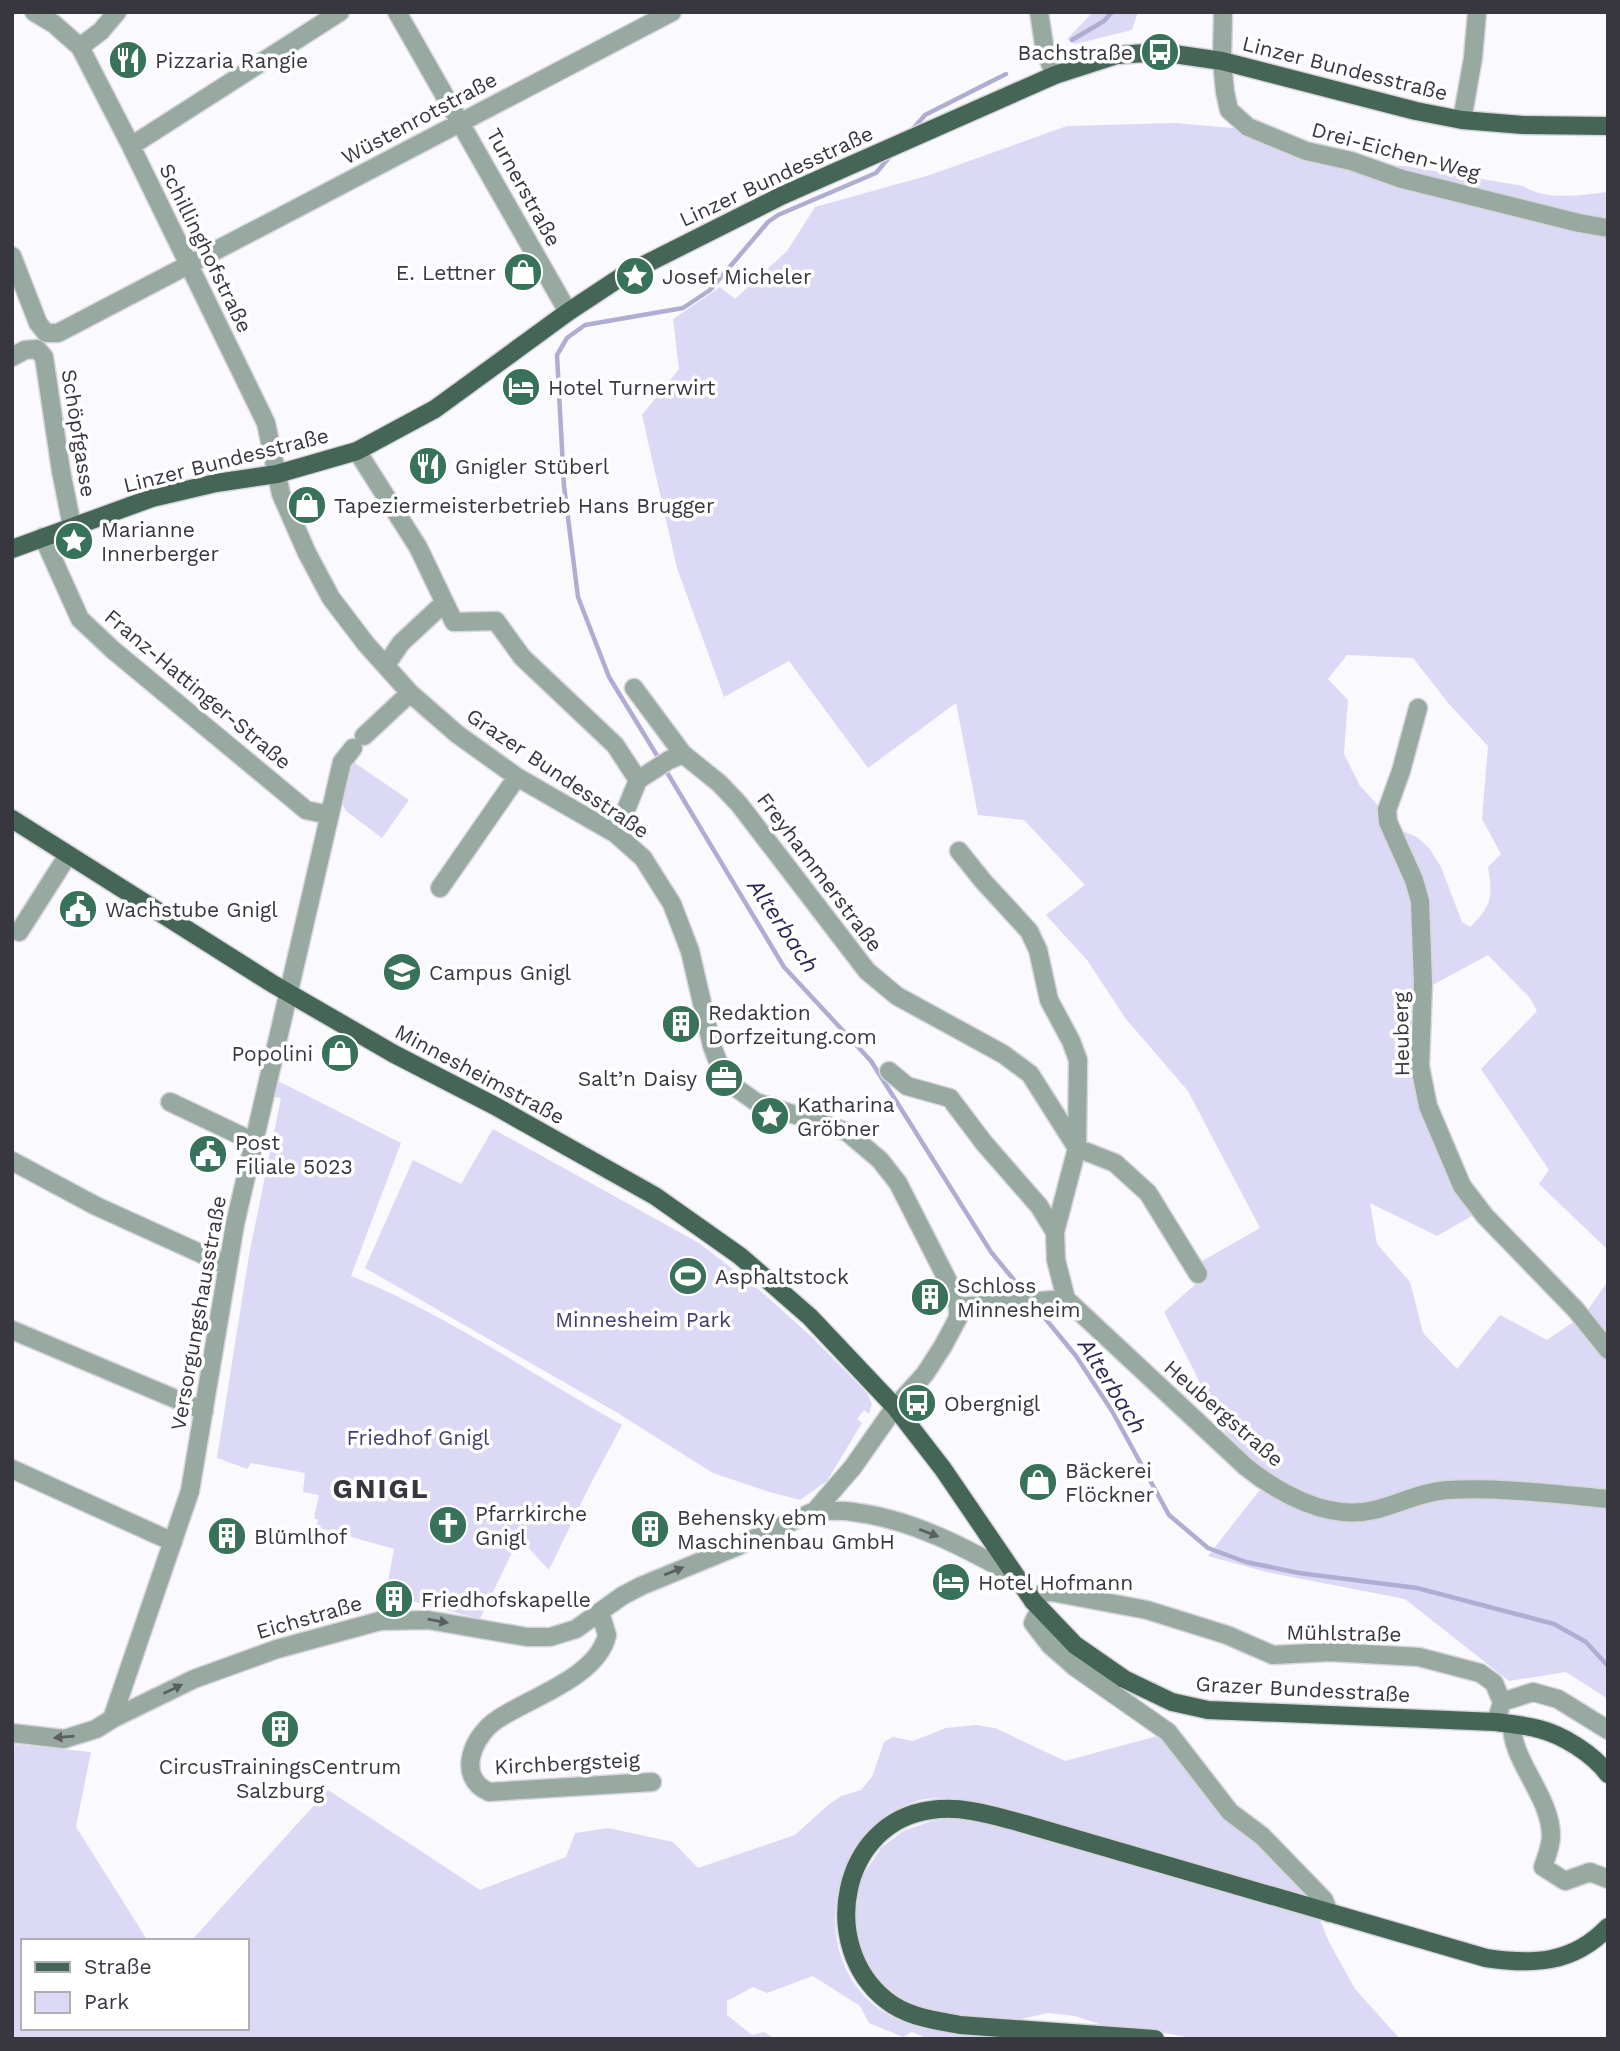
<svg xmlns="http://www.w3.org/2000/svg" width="1620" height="2051" font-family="'Work Sans',sans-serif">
  <rect width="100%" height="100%" fill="#faf9fe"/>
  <path fill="#dbd9f5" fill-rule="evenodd" d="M1093,12h45l-6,18 -57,14 -8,-5z
    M1174,123l94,8 97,34 40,1 118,20c23,15 58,9 85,6v1058l-69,-66 10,-14 -68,-101 56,-58 -7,-13 -42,-43 -70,38 -2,70 61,150 -40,23 -67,-33 7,41 33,38 13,51 34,36 43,-54 47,25 38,-26 23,-33v418l-42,-27 -57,9 -104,-82 -139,-27 -58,-16 61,-78 -35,-29 -70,-137 41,-36 -8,-12 63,-36 -72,-137 -62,-72 -39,-59 -41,-45 39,-30 -61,-65 -46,-5 -22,-112 -88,65 -79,-107 -65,36 -47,-129 -35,-153 37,-46 -6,-50 47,-32 15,12 52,-48 28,-44 115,-32 137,-49zM1347,655l66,3 36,46 39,42 -6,73 19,35 -13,13c5,29 4,40 -18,60l-8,-5 -21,-55 -12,-19 -12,-11 -15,-6 -42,-45 -16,-32 4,-54 -20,-21z
    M352,761l57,39 -27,38 -36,-27 -5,-10z
    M276,1080l125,63 -50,133c95,38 182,99 271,149l-32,60 -41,85 -30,-32 -39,81 -68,-18 -7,1 2,5 -12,2 -11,-7 10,-53 -78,-22 2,-7 -4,-2 5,-23 -16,-3 2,-19 -54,-10 -4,6 -30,-11 32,-203 32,-157 -11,-2z
    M493,1129l206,114 57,44 57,51 54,55 5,11 -3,10 -5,-4 -7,9 5,4 -35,58 -27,19 -34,-9 -53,-18 -97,-61 -251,-144 48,-108 48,24z
    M976,1725l19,3 70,33 96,-26 156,165 -326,-96c-24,-3 -51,-10 -74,-3 -90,29 -113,161 -32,212 37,23 112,22 156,26h-112l-17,-7 -9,5 -34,-14 -9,-17 -47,-30 -46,17 -14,-6 -26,14v14l25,20 12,-3 12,7h-764v-295l79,8 -15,75 72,114h-125v87h224v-87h-56l137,-151 152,100 86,-33 9,-24 33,-5 65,14 25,26 97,-33 33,-30 13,-9 20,-6 11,-13 12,-35 9,-5 20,4 33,-13z
    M940,1818l46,4 334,98 9,22 26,47 45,50h-203l-54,-10 -35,-2 -33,-11 -27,-3 -36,8 -65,-6 -24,-7 -22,-10 -18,-14 -15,-17 -9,-20 -4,-19v-27l7,-24 19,-29 22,-17z"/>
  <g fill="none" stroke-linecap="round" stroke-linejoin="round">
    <path stroke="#afadd2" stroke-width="4.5" d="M1072,40l32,-19 8,-9
      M911,131l14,-16 81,-41
      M661,762l-52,-85 -31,-80 -14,-111 -7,-131 10,-17 18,-13 98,-17 27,-18 58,-68 10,-7 98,-42 16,-19
      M665,769l119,198 87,94 120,191 37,45
      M1035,1306l41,50 36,55 57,104 39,33 38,14 53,11 118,15 137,36 32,18 22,24"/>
    <g stroke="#d7d6dc" stroke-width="21">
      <path id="minor" d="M397,12l171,300
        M1039,12l6,39 10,24
        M1223,12l-1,49 3,31 4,18 19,17 58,24 45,10 51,18 177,44 29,5
        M80,47l21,-16 16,-19
        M1462,120l11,-62 4,-46
        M131,146l209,-134
        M12,256l26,67 8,10h12l614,-321
        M12,357l13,-7 12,-1 7,8 17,114 11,55
        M357,451l61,96 36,75 42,-1 26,36 93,88 23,35
        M43,537l37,82 33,31 193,160 23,5
        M386,665l15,-22 43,-40
        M634,688l49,66 36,29 20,21 128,167 30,25 106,58 27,20 47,74
        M1418,708l-17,63 -14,39 1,12 26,58 6,21 3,83 -3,82 8,40 34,80 23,30 91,94 32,40
        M364,736l46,-43
        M616,834l22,-54 31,-20 14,-6
        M959,851l24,30 46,50 9,19 11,50 22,41 7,19 -1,88 -22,84 1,28 10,39
        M440,888l77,-111
        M19,932l49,-77
        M889,1071l18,15 43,12 34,45 55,63 16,26
        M170,1102l82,39
        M1077,1148l38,15 33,30 50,81
        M12,1161l84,45 130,59
        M958,1307l108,-8 180,168c34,27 83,54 128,43 25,-6 47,-18 73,-20 53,-3 108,4 161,9
        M12,1330l192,81
        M12,1469l161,73
        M815,1511c12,0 25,-1 38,1 58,7 111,35 161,63
        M1033,1601l13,-10 101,19 80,25 46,20 57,-3 89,5 61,16 14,10 8,19 -6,20
        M1040,1609l-7,14 17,22 25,22 93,65 62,80 32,24 62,64 5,13
        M600,1612l7,23c-9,42 -78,63 -109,84 -25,16 -43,58 -9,73l163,-10
        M1502,1702l31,-10 25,7 50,31
        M112,1719l78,-228 45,-267 107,-462 11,-14
        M1512,1724c-1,37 39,72 39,112 0,10 -5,22 -8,31l22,14 25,-9 18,7
        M12,1733l52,6 32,-10 16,-10 82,-40 83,-30 103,-28 48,-1 99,17h23l26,-8 46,-33 19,-10 95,-39 79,-36 38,-44 42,-60 30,-33 18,-28 15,-28v-11l-5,-16 -55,-108 -18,-23 -33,-28 -91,-30 -31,-22 -13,-34 -22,-95 -18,-47 -29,-46 -27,-24 -99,-57 -60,-43 -47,-41 -44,-49 -35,-46 -24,-45 -26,-59 -15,-71 -135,-277 -51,-99 -26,-23 -20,-12"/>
    </g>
    <g stroke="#d7d6dc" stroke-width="21">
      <path id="major" d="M12,549l140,-51 64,-15 61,-9 80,-23 78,-42 133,-97 56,-37 157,-79 274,-121 62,-20 43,-3 62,9 194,50 46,9 61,5 85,1
        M12,819l261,165 121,70 101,52 160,90 85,60 70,61 85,90 48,62 90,132 42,44 49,34 48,23 36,8 288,12c14,2 29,3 43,7 24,6 54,25 69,45
        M1155,2039l-195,-14c-26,-5 -53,-8 -74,-25 -68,-54 -46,-178 45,-190 31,-5 64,6 94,14l461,134c46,7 87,6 122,-31"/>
    </g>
    <use href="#minor" stroke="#97a9a0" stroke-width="18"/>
    <use href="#major" stroke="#456657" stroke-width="18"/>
  </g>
  <defs><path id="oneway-solid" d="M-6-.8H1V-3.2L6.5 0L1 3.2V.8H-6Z" transform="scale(1.75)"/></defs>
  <g fill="#595f62">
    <use href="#oneway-solid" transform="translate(929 1533) rotate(21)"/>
    <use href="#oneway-solid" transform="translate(674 1571) rotate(-22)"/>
    <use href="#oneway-solid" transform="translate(438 1621) rotate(10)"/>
    <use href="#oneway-solid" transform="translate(173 1689) rotate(-26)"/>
    <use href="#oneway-solid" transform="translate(64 1737) rotate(175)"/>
  </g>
  <defs>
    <g id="bus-disc" transform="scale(2.0125)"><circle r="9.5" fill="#39725b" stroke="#fff"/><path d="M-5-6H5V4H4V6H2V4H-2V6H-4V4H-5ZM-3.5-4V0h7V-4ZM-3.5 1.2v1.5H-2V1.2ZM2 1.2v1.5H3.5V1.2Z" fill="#fff"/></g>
    <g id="restaurant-disc" transform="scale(2.0125)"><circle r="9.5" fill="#39725b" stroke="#fff"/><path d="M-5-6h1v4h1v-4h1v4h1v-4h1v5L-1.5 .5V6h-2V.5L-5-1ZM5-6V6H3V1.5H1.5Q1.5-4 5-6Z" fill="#fff"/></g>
    <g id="shop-disc" transform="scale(2.0125)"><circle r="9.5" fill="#39725b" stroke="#fff"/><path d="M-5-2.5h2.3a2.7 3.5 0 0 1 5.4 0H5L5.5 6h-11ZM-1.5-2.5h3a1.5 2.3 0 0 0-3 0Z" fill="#fff"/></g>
    <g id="sight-disc" transform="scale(2.0125)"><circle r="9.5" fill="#39725b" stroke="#fff"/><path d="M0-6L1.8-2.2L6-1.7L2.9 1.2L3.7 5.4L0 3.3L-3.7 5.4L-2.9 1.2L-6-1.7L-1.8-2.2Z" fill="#fff"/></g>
    <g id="hotel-disc" transform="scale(2.0125)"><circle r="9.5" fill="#39725b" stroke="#fff"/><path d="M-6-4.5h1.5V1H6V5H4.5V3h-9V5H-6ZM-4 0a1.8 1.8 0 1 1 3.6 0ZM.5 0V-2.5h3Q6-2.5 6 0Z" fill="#fff"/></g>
    <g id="civic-disc" transform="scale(2.0125)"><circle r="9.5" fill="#39725b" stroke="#fff"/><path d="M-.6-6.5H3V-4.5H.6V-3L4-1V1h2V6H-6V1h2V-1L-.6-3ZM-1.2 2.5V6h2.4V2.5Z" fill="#fff"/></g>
    <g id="school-disc" transform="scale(2.0125)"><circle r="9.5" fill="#39725b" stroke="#fff"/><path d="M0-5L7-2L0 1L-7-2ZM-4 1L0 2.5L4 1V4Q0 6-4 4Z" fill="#fff"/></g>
    <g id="building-disc" transform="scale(2.0125)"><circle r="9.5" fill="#39725b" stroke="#fff"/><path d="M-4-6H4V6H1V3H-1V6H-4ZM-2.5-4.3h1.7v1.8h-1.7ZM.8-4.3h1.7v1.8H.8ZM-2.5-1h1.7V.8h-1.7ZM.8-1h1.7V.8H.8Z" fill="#fff"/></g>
    <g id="office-disc" transform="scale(2.0125)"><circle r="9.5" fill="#39725b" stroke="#fff"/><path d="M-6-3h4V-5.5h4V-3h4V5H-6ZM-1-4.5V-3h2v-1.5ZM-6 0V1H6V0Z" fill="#fff"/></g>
    <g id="stadium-disc" transform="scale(2.0125)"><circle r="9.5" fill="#39725b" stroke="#fff"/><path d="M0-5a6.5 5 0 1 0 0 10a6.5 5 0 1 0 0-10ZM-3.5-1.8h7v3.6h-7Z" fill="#fff"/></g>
    <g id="church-disc" transform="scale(2.0125)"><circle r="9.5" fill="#39725b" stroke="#fff"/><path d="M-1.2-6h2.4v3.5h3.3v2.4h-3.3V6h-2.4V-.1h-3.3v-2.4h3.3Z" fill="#fff"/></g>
  </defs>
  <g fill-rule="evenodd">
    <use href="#bus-disc" x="1160" y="52"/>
    <use href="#restaurant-disc" x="128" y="60"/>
    <use href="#shop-disc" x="523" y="272"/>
    <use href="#sight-disc" x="635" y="276"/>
    <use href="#hotel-disc" x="521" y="387"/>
    <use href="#restaurant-disc" x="428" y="466"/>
    <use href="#shop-disc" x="307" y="505"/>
    <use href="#sight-disc" x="74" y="541"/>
    <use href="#civic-disc" x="78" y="909"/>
    <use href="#school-disc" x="402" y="972"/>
    <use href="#building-disc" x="681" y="1024"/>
    <use href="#shop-disc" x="340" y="1053"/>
    <use href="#office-disc" x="724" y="1078"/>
    <use href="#sight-disc" x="770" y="1116"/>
    <use href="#civic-disc" x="208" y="1154"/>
    <use href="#stadium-disc" x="688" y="1276"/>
    <use href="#building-disc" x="930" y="1297"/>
    <use href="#bus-disc" x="917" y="1403"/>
    <use href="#shop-disc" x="1038" y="1482"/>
    <use href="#church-disc" x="448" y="1525"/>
    <use href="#building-disc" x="650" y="1529"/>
    <use href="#building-disc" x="227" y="1536"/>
    <use href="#hotel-disc" x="951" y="1582"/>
    <use href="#building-disc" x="394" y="1599"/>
    <use href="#building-disc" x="280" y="1729"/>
  </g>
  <g text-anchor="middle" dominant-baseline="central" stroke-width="7" stroke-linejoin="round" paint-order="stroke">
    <g font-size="21" fill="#383740" stroke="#fff" text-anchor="start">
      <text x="1133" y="52" text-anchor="end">Bachstraße</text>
      <text x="155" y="60">Pizzaria Rangie</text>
      <text x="496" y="272" text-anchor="end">E. Lettner</text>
      <text x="662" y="276">Josef Micheler</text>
      <text x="548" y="387">Hotel Turnerwirt</text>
      <text x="455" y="466">Gnigler Stüberl</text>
      <text x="334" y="505">Tapeziermeisterbetrieb Hans Brugger</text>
      <text x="101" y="529">Marianne<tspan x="101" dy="24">Innerberger</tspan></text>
      <text x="105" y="909">Wachstube Gnigl</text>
      <text x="429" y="972">Campus Gnigl</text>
      <text x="708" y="1012">Redaktion<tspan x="708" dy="24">Dorfzeitung.com</tspan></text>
      <text x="313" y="1053" text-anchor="end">Popolini</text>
      <text x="697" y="1078" text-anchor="end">Salt’n Daisy</text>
      <text x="797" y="1104">Katharina<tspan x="797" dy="24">Gröbner</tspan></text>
      <text x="235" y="1142">Post<tspan x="235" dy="24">Filiale 5023</tspan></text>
      <text x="715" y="1276">Asphaltstock</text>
      <text x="957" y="1285">Schloss<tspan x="957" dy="24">Minnesheim</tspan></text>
      <text x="944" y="1403">Obergnigl</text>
      <text x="1065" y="1470">Bäckerei<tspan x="1065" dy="24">Flöckner</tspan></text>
      <text x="475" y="1513">Pfarrkirche<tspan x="475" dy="24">Gnigl</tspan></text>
      <text x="677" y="1517">Behensky ebm<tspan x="677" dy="24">Maschinenbau GmbH</tspan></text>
      <text x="254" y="1536">Blümlhof</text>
      <text x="978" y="1582">Hotel Hofmann</text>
      <text x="421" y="1599">Friedhofskapelle</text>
      <text x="280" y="1766" text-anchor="middle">CircusTrainingsCentrum<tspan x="280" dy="24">Salzburg</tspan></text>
    </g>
    <g font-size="21" fill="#383740" stroke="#fff">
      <text transform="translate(1345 68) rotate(14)">Linzer Bundesstraße</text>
      <text transform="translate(419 118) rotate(-28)">Wüstenrotstraße</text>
      <text transform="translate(1396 151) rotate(15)">Drei-Eichen-Weg</text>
      <text transform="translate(776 176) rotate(-25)">Linzer Bundesstraße</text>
      <text transform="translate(524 187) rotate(61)">Turnerstraße</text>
      <text transform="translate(206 248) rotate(64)">Schillinghofstraße</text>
      <text transform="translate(79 433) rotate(81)">Schöpfgasse</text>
      <text transform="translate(226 460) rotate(-14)">Linzer Bundesstraße</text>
      <text transform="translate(198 689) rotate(40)">Franz-Hattinger-Straße</text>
      <text transform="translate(558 773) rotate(34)">Grazer Bundesstraße</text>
      <text transform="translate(820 872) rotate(53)">Freyhammerstraße</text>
      <text transform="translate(1401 1034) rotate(-91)">Heuberg</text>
      <text transform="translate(480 1074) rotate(28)">Minnesheimstraße</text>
      <text transform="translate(198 1313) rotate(-80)">Versorgungshausstraße</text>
      <text transform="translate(1224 1413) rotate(41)">Heubergstraße</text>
      <text transform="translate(309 1617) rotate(-16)">Eichstraße</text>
      <text transform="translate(1344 1633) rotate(1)">Mühlstraße</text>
      <text transform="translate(1303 1689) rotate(3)">Grazer Bundesstraße</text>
      <text transform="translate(567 1763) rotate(-3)">Kirchbergsteig</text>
    </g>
    <g font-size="21" fill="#433e6f" stroke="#fff">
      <text x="643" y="1319">Minnesheim Park</text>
      <text x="418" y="1437">Friedhof Gnigl</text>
    </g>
    <g font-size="23" font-style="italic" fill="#2e2756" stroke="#fff">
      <text transform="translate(783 926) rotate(56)">Alterbach</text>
      <text transform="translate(1112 1386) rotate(58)">Alterbach</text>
    </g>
    <g font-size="28" font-weight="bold" letter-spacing="2" fill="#383740" stroke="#fff">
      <text x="381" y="1488">GNIGL</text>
    </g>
  </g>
  <rect width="1620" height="2051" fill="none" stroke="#383740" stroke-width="28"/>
  <rect x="21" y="1939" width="228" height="91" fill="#ffffff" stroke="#afafb3" stroke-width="2"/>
  <rect x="35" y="1962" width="35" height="10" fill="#456657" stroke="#afafb3" stroke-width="2"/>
  <text x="84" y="1974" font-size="21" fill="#383740">Straße</text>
  <rect x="35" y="1992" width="35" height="21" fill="#dbd9f5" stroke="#afafb3" stroke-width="2"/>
  <text x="84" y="2009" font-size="21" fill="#383740">Park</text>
</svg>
